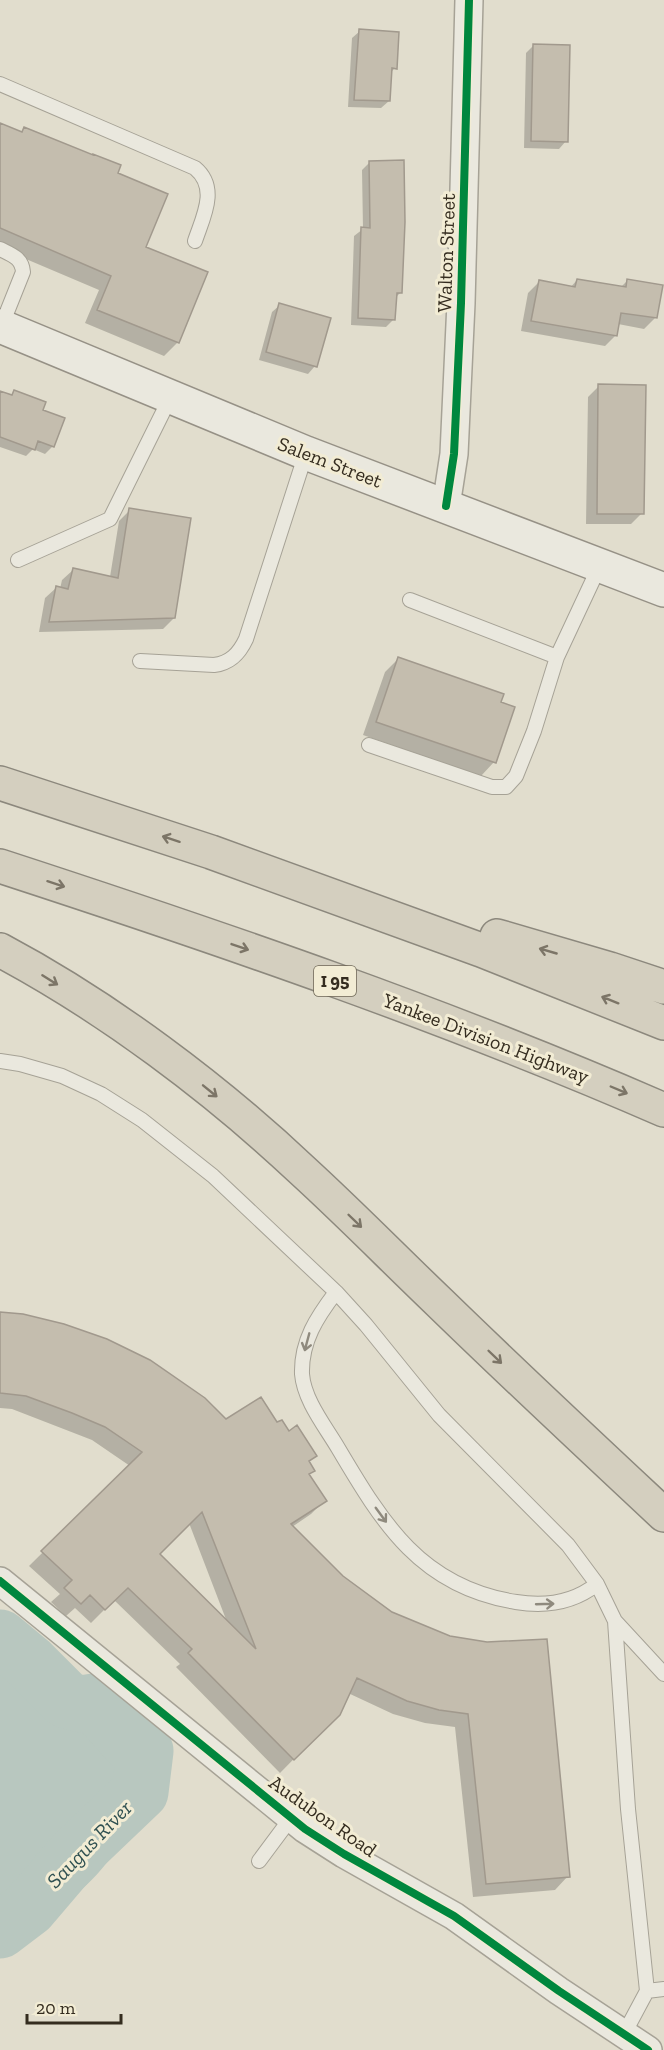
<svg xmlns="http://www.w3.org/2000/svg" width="664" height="2050" font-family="'Zilla Slab',serif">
  <rect width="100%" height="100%" fill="#e1ddcd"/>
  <path fill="#b8c7bf" d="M0,1625l12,6 19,24 16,12 28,27 9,13 62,47 3,24 -5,22 -21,17c-1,8 -1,17 -3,23 -12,29 -51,68 -83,73 -4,1 -9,0 -14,0 -8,8 -13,16 -23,23z"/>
  <path fill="#0003" fill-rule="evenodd" d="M360,31l35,37 -5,5 -1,28 -8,7 -33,-1 4,-69z
    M534,45l32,96 -7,8 -35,-1 2,-95z
    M0,125l20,8 4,-4 92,44 62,169 -14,14 -79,-33 14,-33 -99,-42z
    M369,163l32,129 -6,6 -1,21 -8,8 -35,-2 3,-89 9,-7 -1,-59z
    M577,280l43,8 8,-8 27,38 -11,11 -26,-5 -2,11 -11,11 -84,-15 7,-38 11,-11 31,6z
    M280,305l35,61 -7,8 -49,-14 13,-48z
    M599,386l43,127 -11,11h-45l2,-127z
    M14,392l27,19 12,35 -8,8 -12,-5 -7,7 -26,-9v-48l10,-3z
    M130,510l44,108 -11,11 -124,3 6,-34 11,-10 4,1 2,-9 11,-10 37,7 9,-56z
    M398,659l101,44 -5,59 -13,14 -118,-41 22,-63z
    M0,1313l226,108 51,3 38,32 -7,7 5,8 -5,4 17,25 -14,14 -19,13 50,50 49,36 58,24 119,239 -13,14 -82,7 -18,-170 -30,-4 -32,-9 -45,-21 -10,21 -58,59 -104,-106 4,-3 -66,-64 -23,23 -16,-15 -9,8 -15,-14 9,-8 -31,-28 101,-100 -38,-26 -80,-31 -12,-1zM189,1523l38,99 -69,-68z"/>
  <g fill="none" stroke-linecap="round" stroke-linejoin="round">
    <path stroke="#b8c7bf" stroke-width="57" d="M0,1638l30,25 37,37 14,4 12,-2 39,43 13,6 -5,41 -65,62 -46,54 -29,22"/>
  </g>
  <path fill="#c4bdae" stroke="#a1998d" stroke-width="1.5" fill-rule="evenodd" d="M359,29l40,3 -2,37 -5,-1 -2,33 -36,-1z
    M533,44l37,1 -2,97 -37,-1z
    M0,123l22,9 2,-5 69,28v-1l28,11 -3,8 50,21 -22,53 62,25 -29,71 -82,-33 14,-34 -111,-48z
    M404,160l1,62 -3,71h-5l-2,27 -37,-2 3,-91 9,1 -1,-67z
    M577,279l49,8 1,-8 36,6 -6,33 -36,-5 -4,23 -86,-15 8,-41 36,7z
    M279,303l52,15 -14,49 -51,-15z
    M598,384l48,1 -2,129h-47z
    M14,390l32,12 -3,8 22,8 -11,29 -16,-6 -3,9 -35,-13v-46l12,4z
    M129,508l62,10 -16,100 -126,4 7,-36 12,3 5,-21 45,10z
    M398,657l106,37 -3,8 14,5 -19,56 -120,-41z
    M0,1312l23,2 41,10 43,15 43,21 55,38 21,21 35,-22 16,25 5,-2 7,11 8,-6 20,31 -8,5 6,10 -6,3 18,27 -36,23 52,52 49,36 58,24 37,6 60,-3 23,238 -84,7 -18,-170 -29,-4 -32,-9 -50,-23 -17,37 -46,45 -106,-107 4,-4 -64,-61 -23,22 -15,-15 -9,9 -17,-16 8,-8 -31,-29 101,-99 -37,-25 -33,-14 -46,-17 -26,-3zM202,1512l54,137 -96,-95z"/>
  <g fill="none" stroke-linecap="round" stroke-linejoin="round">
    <g stroke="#a6a296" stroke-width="16">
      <path id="lane" d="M0,84l195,84c24,20 8,49 0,73
        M0,249c12,6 22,9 23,23l-22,55
        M18,560l92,-41 60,-121
        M410,600l147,57
        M140,661l74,4c16,-2 25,-11 32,-26l60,-186
        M369,745l123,42h14l10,-11 18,-45 23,-74 43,-92
        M0,1061l20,3 42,12 39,18 41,26 71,56 123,116 30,33 73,90 129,130 29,39 18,37 13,188 19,182 -23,43
        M336,1292c-19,25 -35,49 -34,82 2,26 23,52 36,74 45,76 83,139 178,154 30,5 57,1 81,-18
        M615,1621l49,53
        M259,1861l32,-43
        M647,1991l17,-2"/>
    </g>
    <g stroke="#a6a296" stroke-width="30">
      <path id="street" d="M446,506l8,-52 7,-151 8,-303
        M0,1581l305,248 39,25 110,62 105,75 89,59"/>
    </g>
    <g stroke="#969186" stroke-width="36">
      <path id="secondary" d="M0,326l306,127 358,137"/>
    </g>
    <g stroke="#8c887d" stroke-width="36">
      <path id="highway" d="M0,783l211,69 270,98 183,73
        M0,866c224,73 448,150 664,244
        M497,936l113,33 54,18
        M0,950c107,57 215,138 303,221 47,43 91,88 137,132 74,72 149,142 224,212"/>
    </g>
    <use href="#lane" stroke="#eae8de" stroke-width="14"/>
    <use href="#street" stroke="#eae8de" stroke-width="27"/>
    <use href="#secondary" stroke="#eae8de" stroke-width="33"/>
    <use href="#highway" stroke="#d4cfbf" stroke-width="33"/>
    <g stroke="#f2ecd4" stroke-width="11">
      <path id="cycleway" d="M446,506l8,-52 7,-151 8,-303
        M0,1581l305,248 39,25 110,62 105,75 89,59"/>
    </g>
    <use href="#cycleway" stroke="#00873e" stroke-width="8"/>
  </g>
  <defs><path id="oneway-shaft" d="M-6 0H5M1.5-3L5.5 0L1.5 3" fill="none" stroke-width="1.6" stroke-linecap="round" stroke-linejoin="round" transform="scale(1.5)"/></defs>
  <g stroke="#7c7567">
    <use href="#oneway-shaft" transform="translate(171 839) rotate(-162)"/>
    <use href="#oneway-shaft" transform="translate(56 884) rotate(18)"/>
    <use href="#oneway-shaft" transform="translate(240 947) rotate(19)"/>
    <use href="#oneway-shaft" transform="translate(548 951) rotate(-164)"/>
    <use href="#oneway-shaft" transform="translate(50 980) rotate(32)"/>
    <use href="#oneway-shaft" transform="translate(610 1000) rotate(-158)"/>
    <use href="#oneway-shaft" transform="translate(619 1090) rotate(23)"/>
    <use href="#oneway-shaft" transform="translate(210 1091) rotate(39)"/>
    <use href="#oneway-shaft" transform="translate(355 1221) rotate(44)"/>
    <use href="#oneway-shaft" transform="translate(495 1357) rotate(44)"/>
  </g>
  <g stroke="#8f8a7e">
    <use href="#oneway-shaft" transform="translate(307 1342) rotate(105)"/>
    <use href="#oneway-shaft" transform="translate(381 1515) rotate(54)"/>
    <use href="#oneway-shaft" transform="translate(545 1604) rotate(-2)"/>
  </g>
  <g text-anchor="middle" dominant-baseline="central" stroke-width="6" stroke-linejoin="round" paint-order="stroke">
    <rect fill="#f2ecd4" stroke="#6d6655" stroke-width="1.5" x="314" y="966" width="42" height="30" rx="4.5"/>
    <g font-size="18" font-weight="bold" fill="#342c1f">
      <text x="335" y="981">I 95</text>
    </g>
    <g font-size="20" fill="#342c1f" stroke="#f2ecd4">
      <text transform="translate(446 253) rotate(-88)">Walton Street</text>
      <text transform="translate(330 462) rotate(21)">Salem Street</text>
      <text transform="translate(486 1038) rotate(21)">Yankee Division Highway</text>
      <text transform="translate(323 1816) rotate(35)">Audubon Road</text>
    </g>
    <g font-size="21" font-style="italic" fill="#305152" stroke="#f2ecd4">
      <text transform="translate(89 1844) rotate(-46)">Saugus River</text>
    </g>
  </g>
  <path d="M27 2014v9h94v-9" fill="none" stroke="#342c1f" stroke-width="3"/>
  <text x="36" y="2014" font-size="18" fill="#342c1f" stroke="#f2ecd4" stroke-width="4.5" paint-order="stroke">20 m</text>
</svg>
